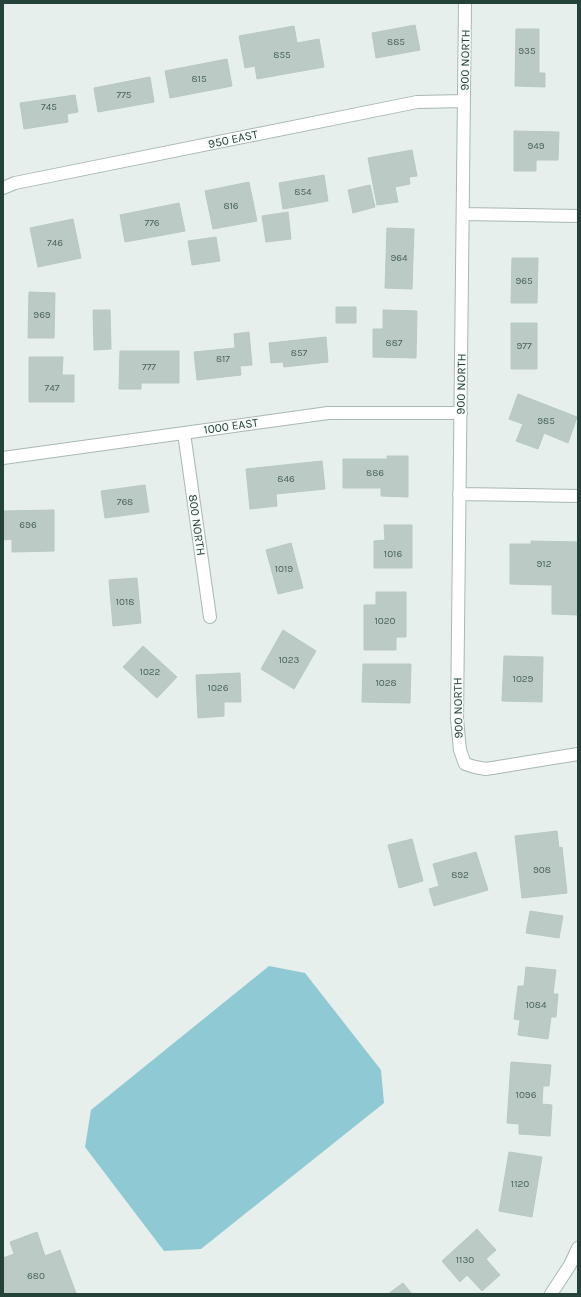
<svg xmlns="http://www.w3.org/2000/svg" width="581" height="1297" font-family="Karla,sans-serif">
  <rect width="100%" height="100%" fill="#e6efeb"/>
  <path fill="#8ec9d4" d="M269,966l36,7 76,97 3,33 -183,146 -37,2 -79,-104 6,-37z"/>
  <path fill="#bbcac4" stroke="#b8c9c2" d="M415,25l5,25 -44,8 -4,-25z
    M294,26l3,17 22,-4 5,28 -67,12 -2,-13 -10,2 -6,-32z
    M516,29h23v44h6v14l-30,-1z
    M227,59l5,27 -62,12 -5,-27z
    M150,77l4,25 -56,10 -4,-24z
    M75,95l3,17 -11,2 1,8 -44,7 -4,-26z
    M514,131l45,1 -1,28h-22v11h-22z
    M412,150l5,26 -8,1 1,7 -15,3 3,15 -21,3 -9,-47z
    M324,175l4,26 -45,8 -4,-26z
    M249,182l8,39 -44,8 -8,-38z
    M370,185l5,22 -22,6 -5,-23z
    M179,203l6,28 -60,11 -5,-27z
    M288,212l3,27 -25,3 -4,-26z
    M73,219l8,39 -43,9 -8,-39z
    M387,228l27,1 -2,60 -27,-1z
    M216,237l4,24 -28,4 -4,-24z
    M512,258h26l-1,45h-26z
    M29,292l26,1 -1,45h-26z
    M336,307h20v16h-20z
    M93,310h17l1,39 -17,1z
    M383,310l34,1 -1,47 -43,-1v-28h10z
    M511,323h26v46h-26z
    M249,332l3,33 -12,1 1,9 -44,5 -3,-28 41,-4 -1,-14z
    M326,337l2,25 -44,5 -1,-5 -12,1 -2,-20z
    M120,351h59v32h-38v6h-22z
    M29,357h34l-1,18h12v27h-45z
    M518,394l59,23 -9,26 -24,-10 -6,16 -22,-8 7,-17 -14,-5z
    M387,456h21v41l-27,-1v-8h-38v-29h44z
    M322,461l3,28 -49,5 1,12 -27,3 -4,-40z
    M145,485l4,27 -44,6 -4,-27z
    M54,510v41l-42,1v-13l-9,1v-29z
    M384,525h28v43h-38v-27l11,-1z
    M531,541l47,1v73l-26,-1v-29l-42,-1v-40h21z
    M291,543l12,45 -25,6 -12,-44z
    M137,578l4,45 -28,3 -4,-46z
    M376,592h30v45h-10v13h-32v-45h12z
    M283,630l33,21 -22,38 -33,-20z
    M143,646l34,31 -20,21 -34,-31z
    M504,656l39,1 -1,45 -40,-1z
    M363,664h48l-1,39 -48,-1z
    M240,673l1,29h-17v14l-26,2 -2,-43z
    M557,831l2,17 3,-1 5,46 -45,5 -7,-62z
    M412,839l11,42 -24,7 -11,-43z
    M476,852l12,38 -54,16 -5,-17 10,-3 -6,-22z
    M530,911l33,5 -4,22 -33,-5z
    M526,967l30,3 -3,24h5l-2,23h-5l-3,22 -30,-4 2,-15 -6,-1 4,-33h6z
    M511,1062l40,3 -2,21h-6l-1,18 10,1 -2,31 -31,-2v-10l-12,-1z
    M509,1152l33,5 -10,60 -33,-6z
    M477,1229l19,21 -10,9 14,16 -18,16 -15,-16 -7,7 -18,-21z
    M37,1232l8,24 15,-6 16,43 -73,1v-36l11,-4 -4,-12z
    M403,1283l9,11h-24z"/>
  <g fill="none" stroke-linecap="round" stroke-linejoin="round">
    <g stroke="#a8b8b2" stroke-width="14">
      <path id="street" d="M465,3l-8,716 3,31 5,14 10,3 11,2 92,-15
        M3,188l12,-5 402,-81 47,-1
        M463,214l115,2
        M184,433l26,184
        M3,458l325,-45h133
        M459,494l119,2
        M551,1294l19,-29 8,-17"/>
    </g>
    <use href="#street" stroke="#fff" stroke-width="12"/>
  </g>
  <g text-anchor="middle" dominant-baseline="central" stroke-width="3" stroke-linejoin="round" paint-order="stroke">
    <g font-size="10" fill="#4a645c">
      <text x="396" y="42">885</text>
      <text x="527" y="51">935</text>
      <text x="282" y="55">855</text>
      <text x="199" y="79">815</text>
      <text x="124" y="95">775</text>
      <text x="49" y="107">745</text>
      <text x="536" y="146">949</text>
      <text x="303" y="192">854</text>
      <text x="231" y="206">816</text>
      <text x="152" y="223">776</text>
      <text x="55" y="243">746</text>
      <text x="399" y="258">964</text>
      <text x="524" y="281">965</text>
      <text x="42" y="315">969</text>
      <text x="394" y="343">887</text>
      <text x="524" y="346">977</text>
      <text x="299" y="353">857</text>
      <text x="223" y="359">817</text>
      <text x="149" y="367">777</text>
      <text x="52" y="388">747</text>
      <text x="546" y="421">985</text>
      <text x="375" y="473">886</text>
      <text x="286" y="479">846</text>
      <text x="125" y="502">768</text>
      <text x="28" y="525">696</text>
      <text x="393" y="554">1016</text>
      <text x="544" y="564">912</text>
      <text x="284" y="569">1019</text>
      <text x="125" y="602">1018</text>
      <text x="385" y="621">1020</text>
      <text x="289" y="660">1023</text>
      <text x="150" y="672">1022</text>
      <text x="523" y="679">1029</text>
      <text x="386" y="683">1028</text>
      <text x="218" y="688">1026</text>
      <text x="542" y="870">908</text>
      <text x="460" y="875">892</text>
      <text x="536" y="1005">1084</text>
      <text x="526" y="1095">1096</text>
      <text x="520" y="1184">1120</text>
      <text x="465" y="1260">1130</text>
      <text x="36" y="1276">680</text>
    </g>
    <g font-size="12" fill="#24423a" stroke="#f7fbf9">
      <text transform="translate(465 60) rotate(-89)">900 NORTH</text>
      <text transform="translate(233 139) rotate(-12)">950 EAST</text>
      <text transform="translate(461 384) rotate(-89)">900 NORTH</text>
      <text transform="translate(231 426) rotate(-8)">1000 EAST</text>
      <text transform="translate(197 525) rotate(82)">800 NORTH</text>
      <text transform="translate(458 708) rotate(-91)">900 NORTH</text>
    </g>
  </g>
  <rect width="581" height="1297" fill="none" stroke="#24423a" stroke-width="8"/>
</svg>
